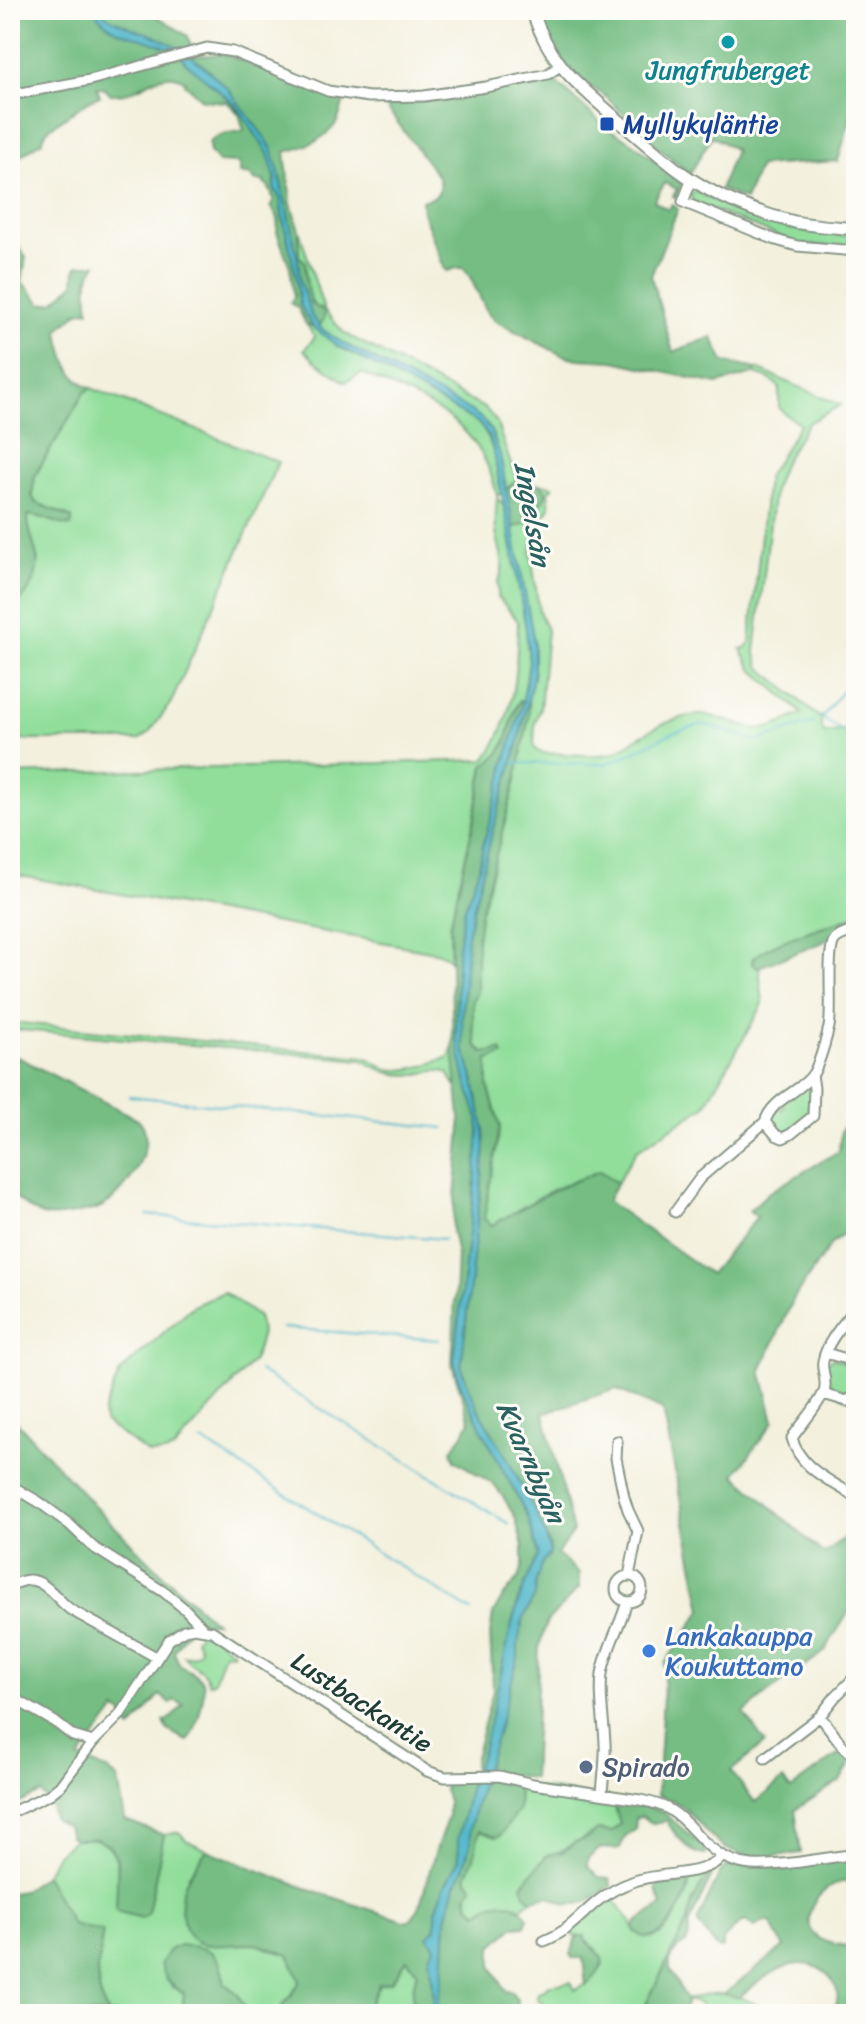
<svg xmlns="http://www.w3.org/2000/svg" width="866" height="2024" font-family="Sriracha,sans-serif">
  <rect width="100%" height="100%" fill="#fdfcf7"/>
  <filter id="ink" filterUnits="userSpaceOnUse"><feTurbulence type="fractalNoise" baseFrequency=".0125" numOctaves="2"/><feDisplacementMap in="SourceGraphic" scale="16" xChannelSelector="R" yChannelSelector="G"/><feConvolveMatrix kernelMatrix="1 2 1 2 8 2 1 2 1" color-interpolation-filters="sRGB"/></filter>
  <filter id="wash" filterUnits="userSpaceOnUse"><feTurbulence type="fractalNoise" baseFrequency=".006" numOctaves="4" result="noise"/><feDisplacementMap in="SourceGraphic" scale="32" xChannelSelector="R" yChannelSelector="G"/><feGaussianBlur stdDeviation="1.8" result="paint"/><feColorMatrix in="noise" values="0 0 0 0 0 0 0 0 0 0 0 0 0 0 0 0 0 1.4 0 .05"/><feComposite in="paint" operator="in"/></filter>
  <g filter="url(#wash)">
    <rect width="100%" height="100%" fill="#f3f0dd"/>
    <path fill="#91de9b" stroke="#588e68" stroke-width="2" d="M695,191c24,12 49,24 75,32 27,9 57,11 86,14v12l-58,-5 -105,-42 -3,-7z
      M299,230l25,80 20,23 142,76 10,12 21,61h-4l-7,8c-3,-17 -7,-44 -15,-59 -9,-17 -28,-24 -44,-32 -26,-13 -51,-27 -76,-41 -17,-10 -38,-18 -52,-32l5,-7c-18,-21 -17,-30 -19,-57l-6,-6z
      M306,324l8,3 23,19 43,22 98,55c17,20 19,45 24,70l-5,3c-16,-79 -72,-92 -135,-123l-17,9 -30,-21 -11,-11 11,-13z
      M757,369l84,36 -33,18 -24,39 -10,27 -19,162 5,16 59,50 3,-1 -1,9 3,8 32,-4v187c-28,9 -82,24 -103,42l-1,6 7,3 4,37 -58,102 -69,45 -19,32 -18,-12 -47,19 -60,35 -9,-6 17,-92 -12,-42v-26l15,-5 -3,-4 -16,3 -8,-8 -3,-18v-27l4,-9v-50l3,-26 36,-135 13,-63v-12l-1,-4 6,-29v-30l-21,-111v-4c5,-1 10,-2 15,-5 9,-5 16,-22 18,-31l-7,-7 14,2 -5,6 2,16 -12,15 -4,12 -3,17 8,59 8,19 -7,79 -5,14 -1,23 3,5 7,2c20,0 49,5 68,0 12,-4 21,-13 32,-19 14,-9 35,-17 52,-19 26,-2 50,18 72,13 12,-3 23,-9 34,-15l-50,-44 -11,-20 5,-1 4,-5 17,-166 33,-53 -16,-11 -5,-6v-20c-6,-8 -15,-10 -25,-13z
      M91,388l187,74 -107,241 -22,30 -10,7h-129v-127l24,-31 4,-22 -11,-35 1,-10c15,0 27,9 42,11l-24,-19 -11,-5 -3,-7 3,-19 49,-83z
      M497,498l8,9 21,122 3,33 -6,39h-4c-15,27 -5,46 -35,65l-9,50 -25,109 1,36 -5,-5 -10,-4 -426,-78v-100l475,-14c30,-40 32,-92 33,-139l-20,-24v-16c10,-16 0,-33 -2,-50 -1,-11 0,-22 1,-33z
      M10,1022l355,35c8,3 17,10 24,12 17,4 45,-6 60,-12l4,-11 4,43 -9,-16c-12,-5 -19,0 -31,1 -22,3 -36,-3 -55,-14l-352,-31z
      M807,1084l5,3v18l-4,1 3,7 -29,23 -10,-10 -3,-7 10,-13 3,4 3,-2 -3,-5z
      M224,1292l34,25c6,16 1,29 -5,44l-80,89 -8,3 -16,1 -45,-32 -1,-9 17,-41 73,-66z
      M833,1358l9,3 14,11v19l-11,7c-15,-8 -18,-18 -20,-34z
      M200,1632l11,3 22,16 -1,2 -7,-1 -2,3 -9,27 -5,1c-5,-17 -16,-14 -25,-27 8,0 15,-1 16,-9l-5,-8z
      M517,1784l96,16 7,24 -8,8 -15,-2c-9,8 -16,8 -25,14 -10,7 -12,8 -25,11l-22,38 7,7 -11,8 -5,-3 -37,8 -10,-9 -3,-27 8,-20 5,-26 17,6c20,-19 22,-23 23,-50z
      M179,1832l7,8 21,10 -19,26 21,69 46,-1 34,11 11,26 -9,15 -9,9 3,9h-36l-11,-20 -13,-10c-6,-27 -6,-30 -33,-38l-21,40 13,7 -2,21h-73c-17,-23 -11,-55 -7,-82l-30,-7 -27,-50 13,-22 17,-14c6,0 14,-1 20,0 31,7 22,47 21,70l32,3 16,-77z
      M712,1870l2,2 -11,10 -11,21 -5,19 -46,92h-92l-8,-13 -4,-2 1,-7 7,-2 2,-4 24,-4 4,8c14,-6 20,-12 28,-25l-6,-15 -12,-11v-3l-9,1 -8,-7 43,-34 19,24 6,13c5,1 8,5 13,5 18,2 40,-41 40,-55l-10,-7z
      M407,1959l10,12 -4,19 -1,24h-114l46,-8 15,4 11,-7 9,-19 12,-2z
      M709,1994c23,-2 46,8 64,20h-74l2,-10 -14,-4z"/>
    <path fill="#74bd83" stroke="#4a7d5c" stroke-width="2" d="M10,10h137l41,26 6,20 27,-2 14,4 109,43c-3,8 -4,18 -9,24 -12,16 -32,23 -50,27l6,52 8,26v26l6,6 1,18 5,24 13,7v8l-5,7 -7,-9 -12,-36 -2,-21 -26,-111 -44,-60 -29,-27 -10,-6 -4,6c31,23 98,83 89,126l6,10 2,16 14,62 4,29 14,22 -8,-3 -8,-16 -8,-5 4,-6 -4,-30 -13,-35 1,-14 -7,-12 3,-7 -6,-13 -4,-2v-3h-8l-6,-7 -4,1 -6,-2 -1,-10 -21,-1 -8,-10 -1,-9c8,-11 23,-10 35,-12l-5,-17 -12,-12 -24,-2 -18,-16 -1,-4c-17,-11 -33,2 -48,9 -9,5 -16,5 -26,5l-5,-5 -8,-2 3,9 -10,4 -43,30 -5,11 -32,22z
      M537,10h319v89l-18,62 -79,5 -14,34 -25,-11 15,-39 -23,-14 -22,38 -38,-32 -47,-46 -19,-12 -21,-20 -15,-20z
      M546,80l10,2 51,46 25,14 50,41 -6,15 -3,-2 4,-7 -12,-6 -11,18 14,9 4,-6 6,5 -27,67 22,76 39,-15 12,25 33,7 -3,5 -37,10 -103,-23 -36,-2 -16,-4 -65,-33 -9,-8 -19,-39 -6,-7h-7l-9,3 -3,-3 -21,-56 -1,-11 14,-5 4,-7 -1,-11 -55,-74 68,-5z
      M10,235l16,22 -4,25 20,22 12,-2 20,-18 1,-14 3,-4 18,-2c-11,14 -9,29 -7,46l-11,2 -20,18c5,22 10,49 33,58l-7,5 -49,82 -3,20 3,7 37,16v5l-2,3c-14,-2 -28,-11 -42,-11 -1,16 7,28 9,43 3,21 -13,41 -27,55z
      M513,482h4l9,6 13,-4c12,8 6,12 0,23 -1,1 -5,11 -7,12 -4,5 -12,6 -18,8l-1,4 -7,-41z
      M520,701h3l-1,5 -18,59 -1,9 -20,71 -4,23 -15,43 -7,41 -1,85 10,43 12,39 1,12 -4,50 -21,179 4,19 23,49 47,89 10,35v6l-20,42 -28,124 -14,48h-2v-11l19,-70 -3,-57 3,-20 9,-16 17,-20 4,-13v-19l-8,-29 -11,-19 -11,-14 -38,-24 -3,-10c6,-10 14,-18 18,-29l-18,-56 5,-110 -5,-24 9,-103 -8,-82 -3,-121 25,-109 9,-50c30,-19 21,-38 36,-65z
      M528,701l1,4v12l-13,63 -36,135 -3,26v50l-4,9v27l3,18 8,8 17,-3 2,5 -15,5v25l12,42 -16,92 8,6 62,-35 45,-19 18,12 -10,18 103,73 47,-57 -8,-6 19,-18 71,-42 2,-20 15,-19v112l-25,20 -37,54 -33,72 13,51 -39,54 89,79 32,-26v72l-32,52 -51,37 -29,24 21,30 -34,28 24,31 28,-22 8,9 51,-37 8,12 -10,17 -45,29 6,43c-19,2 -39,6 -57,2 -32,-6 -42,-34 -64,-50 -7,-5 -16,-7 -23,-10l8,-132 37,-53 -39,-200 -47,-21 -72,24 29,119 -16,22 22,20v14l-32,34 -8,25 -6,131 -48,-7 33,-120v-9l6,-26 11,-20 1,-15 6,-20 7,-5 1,-10 -8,-19 -22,-45 -40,-69 -19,-45 24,-219 -1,-20 -10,-48 -11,-35 -1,-26 5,-85 26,-107 25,-83z
      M856,916v11l-18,6 -17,10 -62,24 -7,-3 1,-6c21,-18 75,-33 103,-42z
      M10,1053l129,67c21,23 -14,76 -38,87 -12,5 -42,11 -55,9 -13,-2 -26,-15 -36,-23z
      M10,1414c65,73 132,144 205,208l-23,2 -18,27c6,21 12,15 26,27 10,8 -4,50 -10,61l-3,2 -19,-11 -4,-8 9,-6 11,-11 -10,-5 -3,4 -11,-9 -29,34 -7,-7 -1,-8 -7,-4 -37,48 28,12 11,9 7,41 39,15 -16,78 -6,5 -23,-6 -3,-3 2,-49 -10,-16 -12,-5h-21l-5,-3 -3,-9 -14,-8 -1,-11 -11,-15 -31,15z
      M447,1778l24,3 -13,57 1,21 -15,29 -8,23 -1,36 -5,9 4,41 -2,17h-20l1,-24 4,-19 -10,-12 -16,23 -12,2 -9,19 -5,7 -21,-4 -47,8h-12l-3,-9 9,-9 9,-15 -11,-26c-12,-4 -24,-10 -36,-11 -18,-1 -39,5 -56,-2 -8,-4 -10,-11 -13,-20 -11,-30 6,-49 23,-72l84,33 113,38 6,-1 9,-12 16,-55 13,-37v-15l-4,-11z
      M495,1779l22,5 2,2 -1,24 -17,25 -5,2 -17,-6 -5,26 -8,20 7,9 -6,9 1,9 10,9c17,-15 36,-14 50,4l-3,9 -12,1 -21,19v21l14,24 6,1 5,8v12l6,2h-85v-11l5,-26 3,-58 9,-34 8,-16 8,-29 -1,-11 12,-49z
      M613,1800l39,8 12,5 41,35 1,7c-18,0 -29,-21 -40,-34 -11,4 -15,3 -24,-5l-6,2 -1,12 -9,6 -7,13 -18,-1 -13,10 -1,8 11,11 12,2 1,7 -25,16 -7,2h-13l-17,-8 -17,4 -7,-7 -3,-8 25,-30 16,-3 12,-10 12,-4 10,-8 15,2 8,-8z
      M856,1858v25c-33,-11 -73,48 -25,60 8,2 16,4 25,2v67l-4,2h-21c20,-26 -10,-56 -39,-49 -20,5 -38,20 -54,33l-14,-4 60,-47 -13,-24 -5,-2 -12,6 -8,-6 -6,2 -17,17v8l-4,1 -3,-2 -19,-25 24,-51 4,-4 9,-1z
      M714,1872l-25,51v14l-3,6 -8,5 -8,13v9l17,30 -4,14h-42l46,-92 5,-19 11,-21z
      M45,1875l27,49 31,8c-5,26 -11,59 6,82h-99v-121l12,-2z
      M680,1876l9,6c-1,22 -34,76 -55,47l2,-6 26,-18 -6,-15 7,-12z
      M585,1936v3l18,19c-1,11 -8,20 -17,27l-3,-27h-10l-2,-3 5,-18z
      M179,1945c35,3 39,6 46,39l13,10 11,20h-67l2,-21c-16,-9 -18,-12 -24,-29l9,-14z"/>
    <path fill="#4cb5ca" stroke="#36797f" stroke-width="2" d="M92,10h8l9,8 25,11 19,6 26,13 20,14 29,27 37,49 7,11 7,24 19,87 2,21 12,36 10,12 19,13 132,70 10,8 8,11 9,23 34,188v30l-16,73 -25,83 -26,107 -5,85 1,26 11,35 10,48 1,20 -24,219 19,45 26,43 29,55 10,23 5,19 -9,12 -5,16 -1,15 -11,20 -6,26v16l-22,80 -14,42 -12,48 1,12 -8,29 -8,16 -9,34 -3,58 -5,26v11h-6l2,-17 -4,-41 5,-9 -7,-11 8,-8v-17l8,-23 15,-29 -1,-20 13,-58c8,-15 11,-32 16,-48 16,-58 21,-122 50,-175l1,-5 -10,-36 -47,-89 -23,-49 -4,-19 21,-179 4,-50 -1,-12 -12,-39 -10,-43 1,-85 7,-41 15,-43 4,-23 20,-71 1,-9 18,-59 7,-44 -3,-33 -16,-93 -18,-90 -3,-9 -11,-14 -98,-55 -43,-22 -25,-20 -12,-21 -4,-29 -14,-62 -2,-16 -6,-10 2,-9 -9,-27 -31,-47 -51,-43 -9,-12 -59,-19 -13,-9z"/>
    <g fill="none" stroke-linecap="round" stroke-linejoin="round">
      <path stroke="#4cb5ca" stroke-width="2" d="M856,672l-34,46 22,14h12
        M514,763l91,1 16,-6 51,-25 30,-9 55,17 58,-19
        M129,1096l316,32
        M147,1215l297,24
        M282,1328l157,12
        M259,1371l250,153
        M202,1441l269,170"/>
    </g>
  </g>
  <g filter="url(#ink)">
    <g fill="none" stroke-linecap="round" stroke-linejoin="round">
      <g stroke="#899688" stroke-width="13">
        <path id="minor" d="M10,95l80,-15 117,-32 26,4 95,39 41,6 55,-1 62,-9 62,-13 12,-8
          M692,179l-9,23 93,38 21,6 59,5
          M765,1122l11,13 7,3 8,-4 22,-18 1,-28 -2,-13
          M675,1212l25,-34 65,-56c7,-24 36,-30 48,-48 6,-10 13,-35 16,-47 4,-19 -3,-73 5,-86 4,-6 16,-9 22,-11
          M856,1308c-12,15 -29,33 -33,53 -2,10 5,20 1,31 -7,16 -22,31 -32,46 7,30 39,43 64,59
          M826,1353l20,6 10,7
          M823,1394l24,7 9,-6
          M617,1441l-1,17 8,39 4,13 10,21 -9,45
          M10,1485l29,17 30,22 24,23 71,45 22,18 17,18
          M616 1589a13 13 0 1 1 26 0a13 13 0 1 1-26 0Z
          M10,1585c5,-1 13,-5 19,-5 17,0 29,21 42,30l85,47
          M10,1696l45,26 18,14 20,6
          M820,1716l22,29 14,13
          M765,1758l55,-42 15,-19 21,-21
          M602,1794c1,-17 4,-34 3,-51 -1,-23 -6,-46 -3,-69 4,-25 18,-48 25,-72
          M10,1813l40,-19 10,-8 33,-44 26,-26 50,-76 15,-10 10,-2 18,3 215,140 18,6 54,-1 34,8 107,16c10,2 21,4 30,10 16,9 27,27 41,38 27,23 57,18 89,14 19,-3 37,-5 56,-8
          M544,1941c24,-9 35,-25 55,-41 9,-7 22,-14 33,-18 27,-11 71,-4 90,-25"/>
      </g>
      <g stroke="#899688" stroke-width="15">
        <path id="tertiary" d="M532,10c17,53 45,74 85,109 20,17 40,35 61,51 33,25 77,43 117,52 20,4 41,5 61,7"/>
      </g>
      <use href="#minor" stroke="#fff" stroke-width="9"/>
      <use href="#tertiary" stroke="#fff" stroke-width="11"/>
    </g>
  </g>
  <circle fill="#0f9aa8" stroke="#fdfcf7" stroke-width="3" cx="728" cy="42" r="8"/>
  <rect fill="#1a4fb4" stroke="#fdfcf7" stroke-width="3" x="599" y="116" width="16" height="16" rx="4"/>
  <circle fill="#3f7fe0" stroke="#fdfcf7" stroke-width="3" cx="649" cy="1651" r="8"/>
  <circle fill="#5c6f8a" stroke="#fdfcf7" stroke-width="3" cx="586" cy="1767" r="8"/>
  <g text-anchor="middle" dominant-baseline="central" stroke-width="6" stroke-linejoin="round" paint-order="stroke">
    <g font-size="26" fill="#0d838f" stroke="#fdfcf7">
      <text x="728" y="70">Jungfruberget</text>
    </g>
    <g font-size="26" fill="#164399" stroke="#fdfcf7" text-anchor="start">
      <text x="623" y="124">Myllykyläntie</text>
    </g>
    <g font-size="26" fill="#366cbe" stroke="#fdfcf7" text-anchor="start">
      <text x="665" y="1636">Lankakauppa<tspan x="665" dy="30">Koukuttamo</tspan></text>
    </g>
    <g font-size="26" fill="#1f3d34" stroke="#fdfcf7">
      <text transform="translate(362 1702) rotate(33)">Lustbackantie</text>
    </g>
    <g font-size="26" fill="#4e5e75" stroke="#fdfcf7" text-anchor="start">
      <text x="602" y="1767">Spirado</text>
    </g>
    <g font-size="28" font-style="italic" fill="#2c6161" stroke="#fdfcf7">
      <text transform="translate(533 514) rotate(80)">Ingelsån</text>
      <text transform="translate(531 1462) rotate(66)">Kvarnbyån</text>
    </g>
  </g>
  <rect width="866" height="2024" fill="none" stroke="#fdfcf7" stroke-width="40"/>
</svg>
